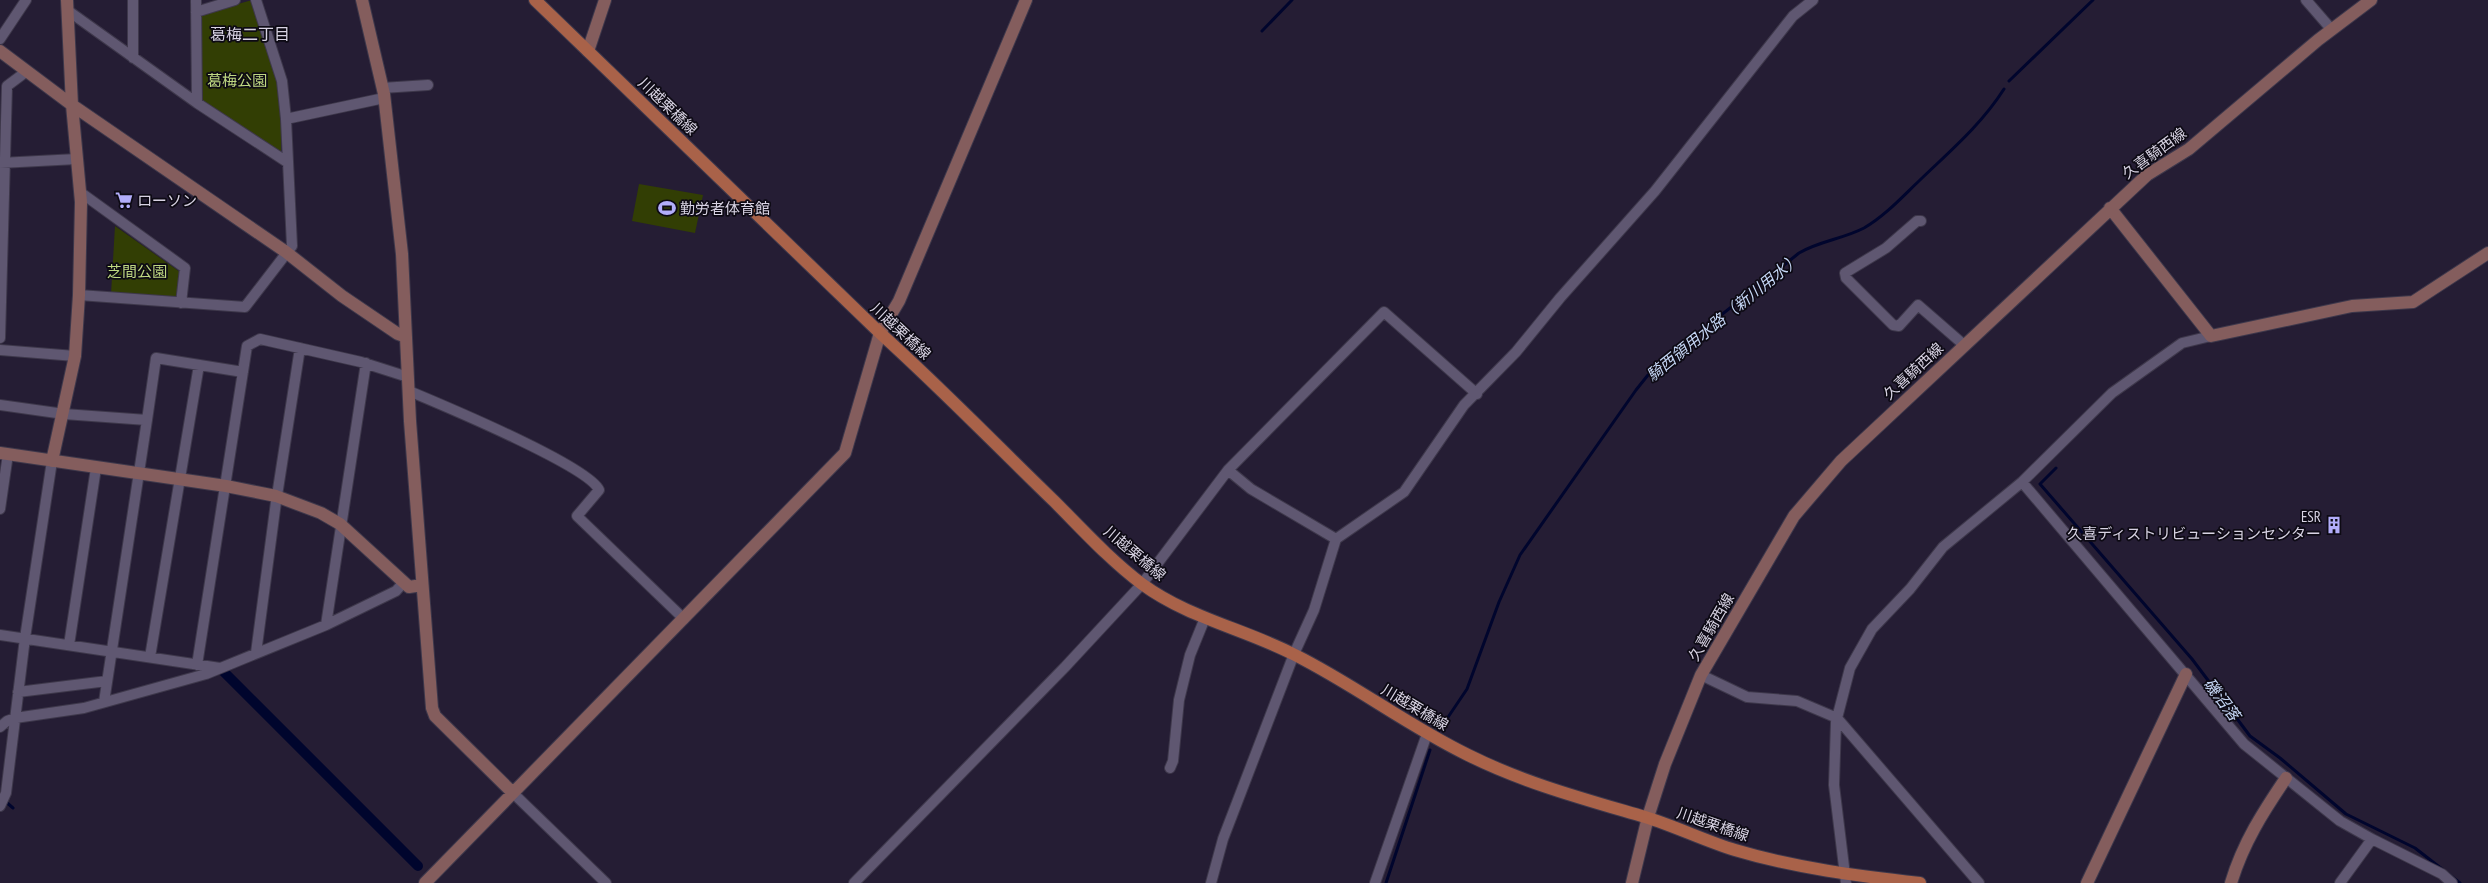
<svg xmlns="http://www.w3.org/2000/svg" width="2488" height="883" font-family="'PT Sans Narrow','Noto Sans JP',sans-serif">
  <rect width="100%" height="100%" fill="#251d34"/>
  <path fill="#323e04" d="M252,0l25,83 4,36v34l-80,-52 -1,-86z
    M639,184l64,11 -8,38 -63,-12z
    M115,226l65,46 -3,28 -66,-6z"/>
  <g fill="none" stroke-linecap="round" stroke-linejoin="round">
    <path stroke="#00052d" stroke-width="3" d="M1262,31l30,-31
      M2009,81l84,-81
      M2056,468l-16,16 152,175 58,77 30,22 66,56 69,34 45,35
      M1438,732l29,-43 32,-87 21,-47 116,-165 12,-15 18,-16 133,-106c20,-12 44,-14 65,-25 21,-12 39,-32 56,-48 30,-29 61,-55 84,-91
      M5,801l8,7
      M1386,883l44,-133"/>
    <path stroke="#00052d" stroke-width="10" d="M220,668l198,198"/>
    <g stroke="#3e384b" stroke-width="12">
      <path id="street" d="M133,0v58
        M196,0l1,103
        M2306,0l26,30
        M67,10l130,93 90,59
        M196,12l39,-12
        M0,39l26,-39
        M382,88l46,-3
        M286,119l98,-21
        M0,163l77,-4
        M80,192l105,76 -4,35
        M1921,221h-4l-31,27 -41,25 1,5 47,47 6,1 19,-21 46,40
        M79,295l166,12 47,-61 -6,-127 -4,-38 -26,-81
        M0,338l7,-252 20,-15
        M0,350l75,6
        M409,391c31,13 180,75 190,99l-22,26 107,103
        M0,405l64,9 83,6 9,-62 87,14
        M1228,470l23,19 85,50
        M2022,482l222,262 96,77 32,18 70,35 10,9
        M0,509l8,-55
        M326,625l40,-262
        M0,635l220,33
        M69,645l27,-177
        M256,653l20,-151 24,-154
        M150,657l49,-292
        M197,665l50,-319 13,-7 101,23 47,15
        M1701,675l46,22 50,4 40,17 142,165
        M18,692l89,-11
        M104,702l43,-282
        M0,727l7,-6 8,-3 69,-10 122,-34 120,-49 70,-34 7,-8
        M1170,768l3,-7 6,-61 11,-45 15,-37
        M513,793l93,90
        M0,806l6,-13 19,-155 27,-177
        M854,883l211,-216 77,-83 86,-114 156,-158 93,82
        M1211,883l12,-44 71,-185 20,-44 22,-71 68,-47 60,-87 52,-53 44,-54 95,-107 138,-175 20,-16
        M1375,883l52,-149
        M1846,883l-12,-98 2,-63 14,-54 22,-39 38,-40 33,-42 79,-65 90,-89 70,-50 29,-7
        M2340,883l32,-44"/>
    </g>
    <g stroke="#3e384b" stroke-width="14">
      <path id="secondary" d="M362,0l22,94 18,160 8,167 22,287 3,8 78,77
        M0,51l72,54 214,147 56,44 56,38 8,3
        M588,51l17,-51
        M2110,208l101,128 141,-30 61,-4 75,-49
        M0,453l226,33 50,10 45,17 19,11 69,63 13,-2
        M52,461l23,-105 4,-61 2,-93 -9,-97 -5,-105
        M425,883l420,-430 35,-120 19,-32 127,-301
        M1632,883l16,-66 17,-53 36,-89 93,-159 47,-55 306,-286 42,-26 129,-109 53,-40
        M2087,883l99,-209
        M2231,883c12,-40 32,-71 55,-105"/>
    </g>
    <g stroke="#3e384b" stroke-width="14">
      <path id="primary" d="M535,0l345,333c60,54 116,112 174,168 28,28 56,59 88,83 46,34 103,45 153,71 60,30 113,71 173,100 56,28 116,44 177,62 30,9 60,24 90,33 60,18 123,26 185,33"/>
    </g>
    <use href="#street" stroke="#5f5771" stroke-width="10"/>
    <use href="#secondary" stroke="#845d5d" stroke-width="12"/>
    <use href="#primary" stroke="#a96249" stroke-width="12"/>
  </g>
  <defs>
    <g id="supermarket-bare" transform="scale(1.38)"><path d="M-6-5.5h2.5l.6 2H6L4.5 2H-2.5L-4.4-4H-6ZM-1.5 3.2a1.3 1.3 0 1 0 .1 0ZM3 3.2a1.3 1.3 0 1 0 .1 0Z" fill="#b2adfa" stroke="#0d0a14" stroke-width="2.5" paint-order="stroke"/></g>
    <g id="stadium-bare" transform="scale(1.38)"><path d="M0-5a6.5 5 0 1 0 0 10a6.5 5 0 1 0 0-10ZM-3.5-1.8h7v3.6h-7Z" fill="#b2adfa" stroke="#0d0a14" stroke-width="2.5" paint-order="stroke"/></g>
    <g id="building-bare" transform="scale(1.38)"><path d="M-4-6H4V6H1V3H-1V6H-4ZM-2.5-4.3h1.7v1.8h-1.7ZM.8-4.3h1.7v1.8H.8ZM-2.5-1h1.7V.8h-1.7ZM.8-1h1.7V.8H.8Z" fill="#b2adfa" stroke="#0d0a14" stroke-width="2.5" paint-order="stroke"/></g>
  </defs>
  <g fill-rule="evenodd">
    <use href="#supermarket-bare" x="124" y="200"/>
    <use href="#stadium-bare" x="667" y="208"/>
    <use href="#building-bare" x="2334" y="525"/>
  </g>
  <g text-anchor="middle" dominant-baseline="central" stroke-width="3.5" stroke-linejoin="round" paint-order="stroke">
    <g font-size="15" fill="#bfd882" stroke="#0d0a14">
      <text x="237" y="80">葛梅公園</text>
      <text x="137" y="271">芝間公園</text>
    </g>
    <g font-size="15" fill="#d8d3e3" stroke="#0d0a14">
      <text transform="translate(668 106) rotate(44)">川越栗橋線</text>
      <text transform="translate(2154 153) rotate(-36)">久喜騎西線</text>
      <text transform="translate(901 331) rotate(43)">川越栗橋線</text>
      <text transform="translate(1913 371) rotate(-43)">久喜騎西線</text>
      <text transform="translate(1135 553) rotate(40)">川越栗橋線</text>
      <text transform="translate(1711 627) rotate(-60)">久喜騎西線</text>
      <text transform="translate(1415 707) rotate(31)">川越栗橋線</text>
      <text transform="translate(1713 824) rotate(19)">川越栗橋線</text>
    </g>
    <g font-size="15" fill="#d8d3e3" stroke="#0d0a14" text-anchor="start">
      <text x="137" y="200">ローソン</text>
      <text x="680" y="208">勤労者体育館</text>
      <text x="2321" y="516" text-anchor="end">ESR<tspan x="2321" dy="17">久喜ディストリビューションセンター</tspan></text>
    </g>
    <g font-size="16" fill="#d8d3e3" stroke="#0d0a14">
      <text x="250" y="34">葛梅二丁目</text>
    </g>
    <g font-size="16" font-style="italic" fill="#c5d6f5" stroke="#0d0a14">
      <text transform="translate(1723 317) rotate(-39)">騎西領用水路（新川用水）</text>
      <text transform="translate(2222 699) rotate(53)">磯沼落</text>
    </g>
  </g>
</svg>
